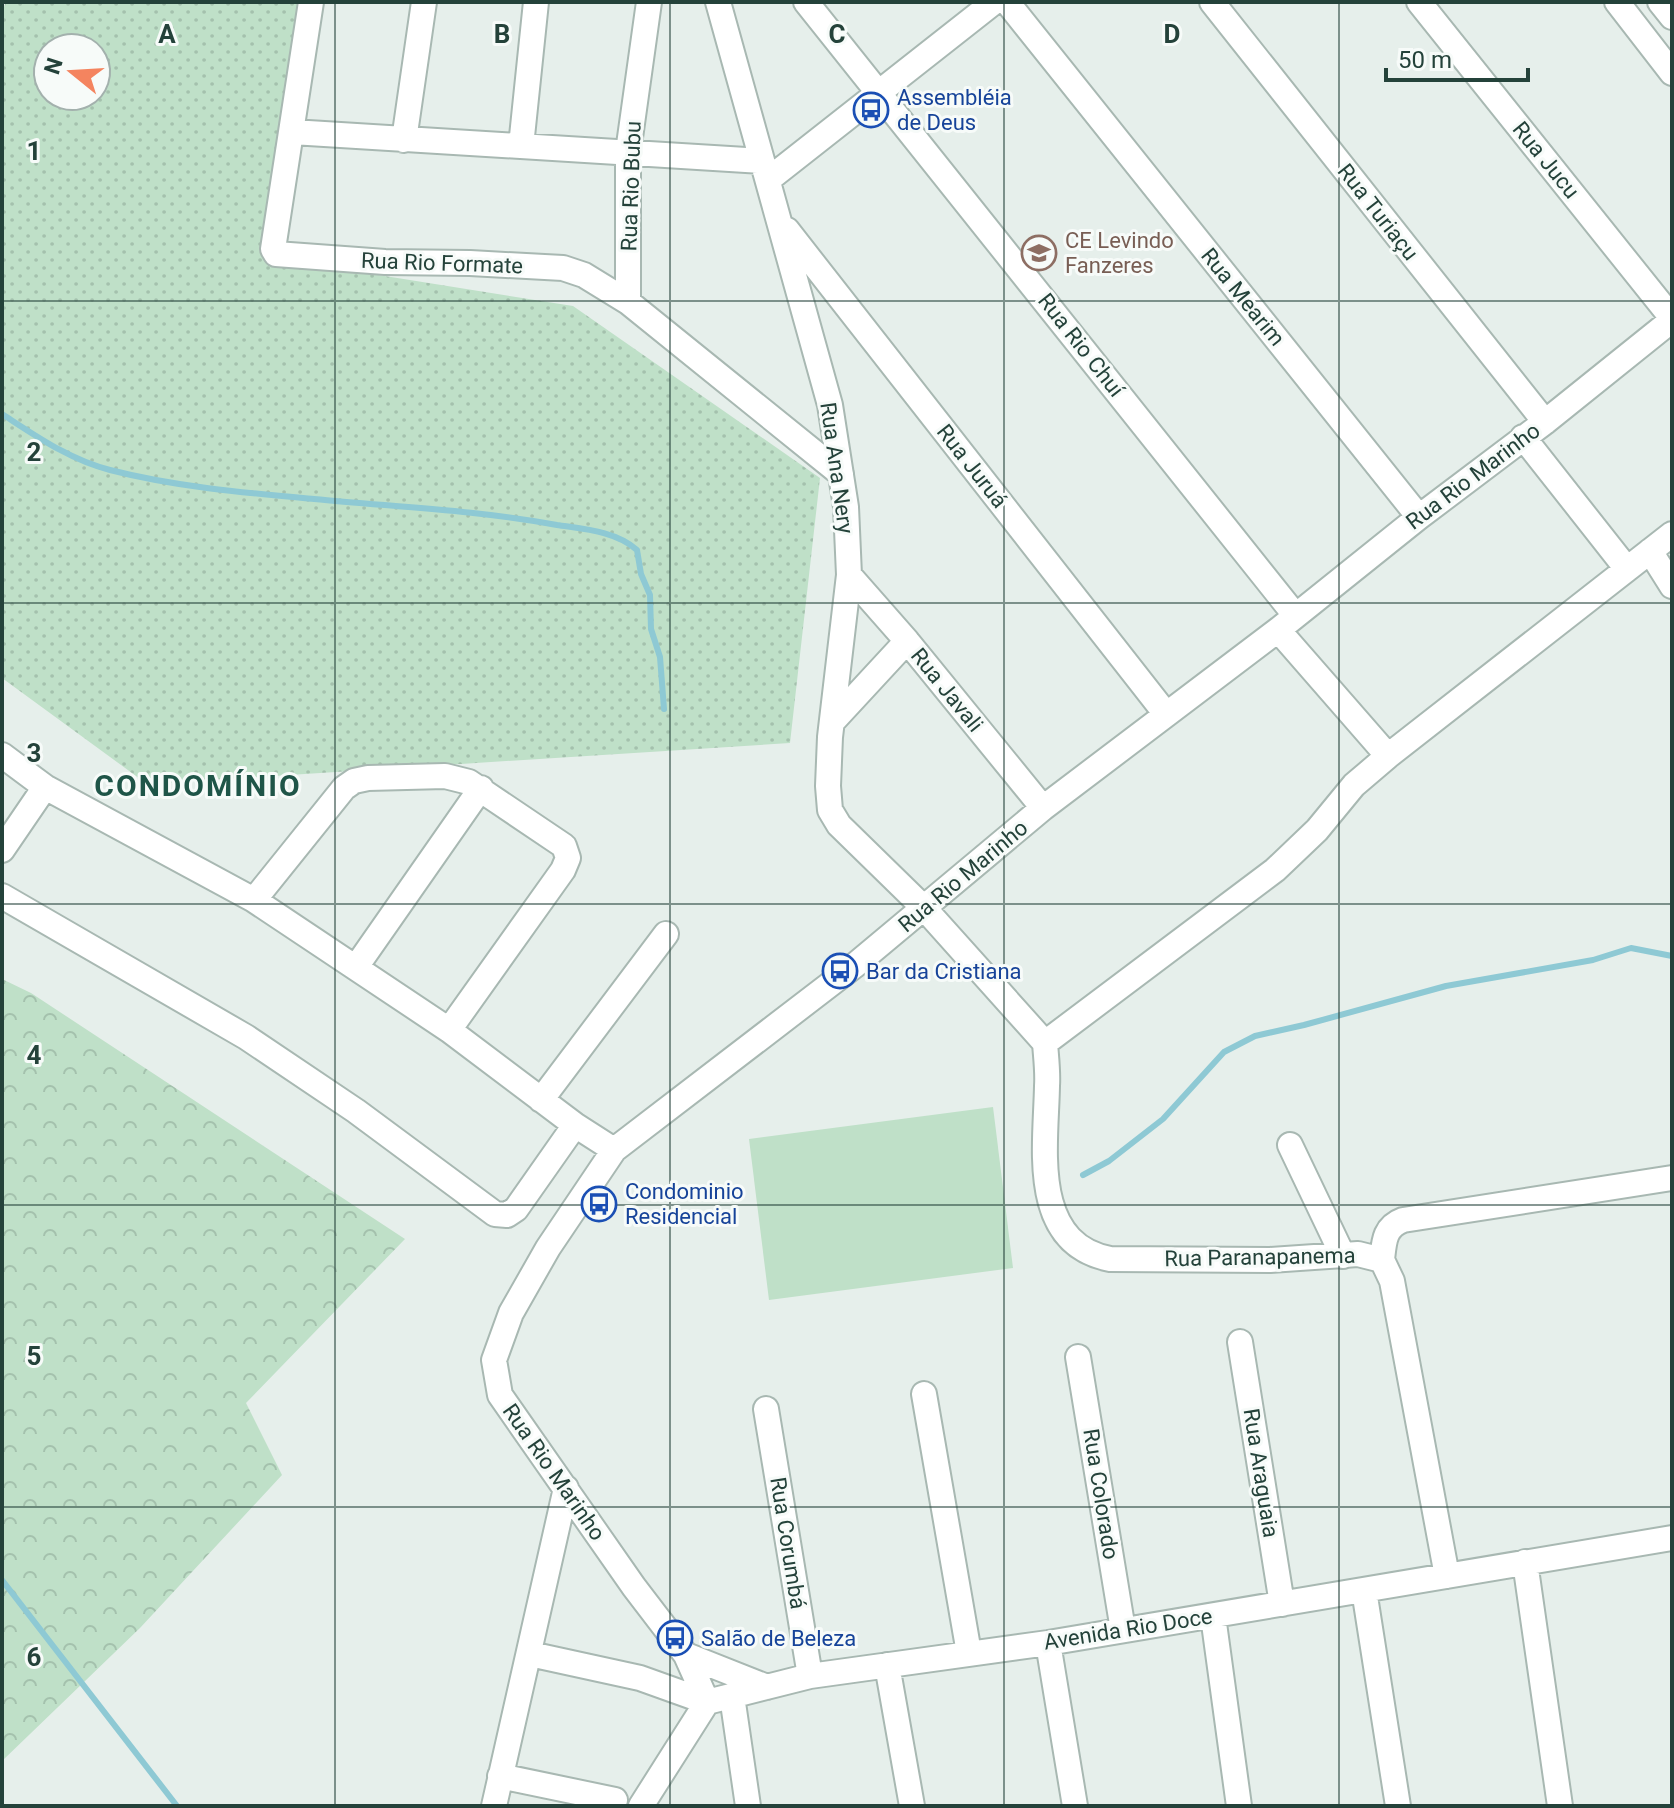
<svg xmlns="http://www.w3.org/2000/svg" width="1674" height="1808" font-family="Roboto,sans-serif">
  <defs>
    <pattern id="grass-dots" width="8" height="8" patternUnits="userSpaceOnUse" patternTransform="scale(2)"><rect width="8" height="8" fill="#bfe0c8"/><path d="M2 2h.1M6 6h.1" fill="none" stroke="#a4c1ad" stroke-width="1.8" stroke-linecap="round"/></pattern>
    <pattern id="forest-crowns" width="20" height="18" patternUnits="userSpaceOnUse" patternTransform="scale(2)"><rect width="20" height="18" fill="#bfe0c8"/><path d="M2 6a3 3 0 1 1 6 0M12 15a3 3 0 1 1 6 0" fill="none" stroke="#a4c1ad"/></pattern>
  </defs>
  <rect width="100%" height="100%" fill="#e6efeb"/>
  <path fill="url(#grass-dots)" fill-rule="evenodd" d="M6,2h296l-36,255 307,49 247,172 -30,265 -643,41 -145,-106v-666zM48,48h48v48h-48z"/>
  <path fill="url(#forest-crowns)" d="M2,979l29,14 374,246 -159,164 36,72 -142,153 -138,133z"/>
  <path fill="#bfe0c8" d="M993,1107l20,161 -244,32 -20,-161z"/>
  <g fill="none" stroke-linecap="round" stroke-linejoin="round">
    <path stroke="#8ec9d4" stroke-width="6" d="M2,414c34,22 68,46 108,56 66,17 137,23 204,29 82,8 162,11 243,26 26,4 59,6 80,25l4,24 9,21 1,34 9,28 4,52
      M1083,1175l26,-14 54,-42 61,-67 31,-16 49,-11 142,-39 147,-26 38,-12 41,8
      M2,1580l175,226"/>
    <g stroke="#a8b8b2" stroke-width="28">
      <path id="minor" d="M311,2l-38,247 3,5 109,8 85,1 93,5 21,7 44,27
        M649,2l-21,150v150l213,172
        M718,2l112,403 16,102 3,68 -19,162 -2,49 2,24 9,15 86,84 120,134
        M806,2l489,613
        M1007,2l412,515
        M1212,2l333,420
        M1419,2l253,316
        M1617,2l55,71
        M1660,2l12,15
        M292,132l470,29
        M404,140l20,-138
        M521,146l15,-144
        M769,179l225,-177
        M787,230l379,484
        M1523,437l104,132
        M1650,551l22,35
        M849,575l58,66 136,167
        M1278,630l110,126 284,-222
        M833,721l74,-80
        M2,755l43,32 209,113 195,130 126,95 39,25
        M2,850l43,-63
        M2,896l244,141 110,74 139,103 12,1 9,-6 59,-84
        M254,900l90,-112 10,-7 14,-3 77,-2 24,6 95,64 4,12 -5,12 -114,160
        M356,967l125,-179
        M1045,1043c1,14 3,29 2,43 -1,60 -18,157 63,173l160,1 88,-6 24,6 10,21 55,295
        M1045,1043l230,-173 42,-40 37,-45 34,-29
        M541,1100l125,-166
        M1290,1145l53,111
        M1382,1260c2,-18 2,-33 21,-40l269,-42
        M1240,1342l42,262
        M1078,1357l45,273
        M924,1394l45,259
        M766,1409l44,267
        M1525,1562l35,244
        M1364,1590l34,216
        M1213,1616l26,190
        M1048,1643l27,163
        M530,1654l110,24 67,24
        M686,1655l81,32
        M887,1665l25,141
        M732,1696l16,110
        M707,1702l-21,-47 -52,-68 -134,-192 -6,-35 17,-47 37,-65 66,-98 240,-184 189,-158 235,-178 141,-113 126,-95 127,-102
        M500,1776l115,24
        M494,1806l72,-318
        M641,1806l66,-104 103,-26 238,-33 624,-105"/>
    </g>
    <use href="#minor" stroke="#fff" stroke-width="24"/>
  </g>
  <path fill="none" stroke="#24423a" stroke-width="2" stroke-opacity="0.55" d="M335,2v1804M670,2v1804M1004,2v1804M1339,2v1804M2,301h1670M2,603h1670M2,904h1670M2,1205h1670M2,1507h1670"/>
  <defs>
    <g id="bus-ring" transform="scale(1.8)"><circle r="9.5" fill="#f7fbf9" stroke="#1a4fb4" stroke-width="1.5"/><path d="M-5-6H5V4H4V6H2V4H-2V6H-4V4H-5ZM-3.5-4V0h7V-4ZM-3.5 1.2v1.5H-2V1.2ZM2 1.2v1.5H3.5V1.2Z" fill="#1a4fb4"/></g>
    <g id="school-ring" transform="scale(1.8)"><circle r="9.5" fill="#f7fbf9" stroke="#8d6e63" stroke-width="1.5"/><path d="M0-5L7-2L0 1L-7-2ZM-4 1L0 2.5L4 1V4Q0 6-4 4Z" fill="#8d6e63"/></g>
  </defs>
  <g fill-rule="evenodd">
    <use href="#bus-ring" x="871" y="110"/>
    <use href="#school-ring" x="1039" y="253"/>
    <use href="#bus-ring" x="840" y="971"/>
    <use href="#bus-ring" x="599" y="1204"/>
    <use href="#bus-ring" x="675" y="1638"/>
  </g>
  <g text-anchor="middle" dominant-baseline="central" stroke-width="6" stroke-linejoin="round" paint-order="stroke">
    <g font-size="22" fill="#164399" stroke="#f7fbf9" text-anchor="start">
      <text x="897" y="97">Assembléia<tspan x="897" dy="25">de Deus</tspan></text>
      <text x="866" y="971">Bar da Cristiana</text>
      <text x="625" y="1191">Condominio<tspan x="625" dy="25">Residencial</tspan></text>
      <text x="701" y="1638">Salão de Beleza</text>
    </g>
    <g font-size="22" fill="#24423a" stroke="#f7fbf9">
      <text transform="translate(1546 160) rotate(51)">Rua Jucu</text>
      <text transform="translate(631 186) rotate(-88)">Rua Rio Bubu</text>
      <text transform="translate(1378 212) rotate(52)">Rua Turiaçu</text>
      <text transform="translate(442 263) rotate(2)">Rua Rio Formate</text>
      <text transform="translate(1243 297) rotate(51)">Rua Mearim</text>
      <text transform="translate(1081 345) rotate(52)">Rua Rio Chuí</text>
      <text transform="translate(972 466) rotate(52)">Rua Juruá</text>
      <text transform="translate(837 468) rotate(82)">Rua Ana Nery</text>
      <text transform="translate(1473 476) rotate(-37)">Rua Rio Marinho</text>
      <text transform="translate(947 690) rotate(51)">Rua Javali</text>
      <text transform="translate(963 876) rotate(-40)">Rua Rio Marinho</text>
      <text transform="translate(1260 1257) rotate(-1)">Rua Paranapanema</text>
      <text transform="translate(554 1472) rotate(55)">Rua Rio Marinho</text>
      <text transform="translate(1261 1473) rotate(81)">Rua Araguaia</text>
      <text transform="translate(1101 1494) rotate(81)">Rua Colorado</text>
      <text transform="translate(788 1543) rotate(81)">Rua Corumbá</text>
      <text transform="translate(1128 1629) rotate(-9)">Avenida Rio Doce</text>
    </g>
    <g font-size="22" fill="#785e54" stroke="#f7fbf9" text-anchor="start">
      <text x="1065" y="240">CE Levindo<tspan x="1065" dy="25">Fanzeres</tspan></text>
    </g>
    <g font-size="30" font-weight="bold" letter-spacing="2" fill="#1f5548" stroke="#f7fbf9">
      <text x="198" y="785">CONDOMÍNIO</text>
    </g>
  </g>
  <g font-size="26" text-anchor="middle" font-weight="bold" fill="#24423a" stroke="#f7fbf9" stroke-width="6" stroke-linejoin="round" paint-order="stroke">
    <text x="167" y="43">A</text>
    <text x="502" y="43">B</text>
    <text x="837" y="43">C</text>
    <text x="1172" y="43">D</text>
    <text x="34" y="160">1</text>
    <text x="34" y="461">2</text>
    <text x="34" y="762">3</text>
    <text x="34" y="1064">4</text>
    <text x="34" y="1365">5</text>
    <text x="34" y="1666">6</text>
  </g>
  <rect width="1674" height="1808" fill="none" stroke="#24423a" stroke-width="8"/>
  <g transform="translate(72 72) rotate(288)"><circle r="38" fill="#f7fbf9" stroke="#a3b1ad" stroke-width="2"/>
  <path d="M0-6L14 30L0 20L-14 30Z" fill="#f4845f"/>
  <text y="-12" font-size="22" font-weight="bold" text-anchor="middle" fill="#24423a">N</text>
  </g>
  <path d="M1386 68v12h142v-12" fill="none" stroke="#24423a" stroke-width="4"/>
  <text x="1398" y="68" font-size="24" fill="#24423a" stroke="#f7fbf9" stroke-width="6" paint-order="stroke">50 m</text>
</svg>
